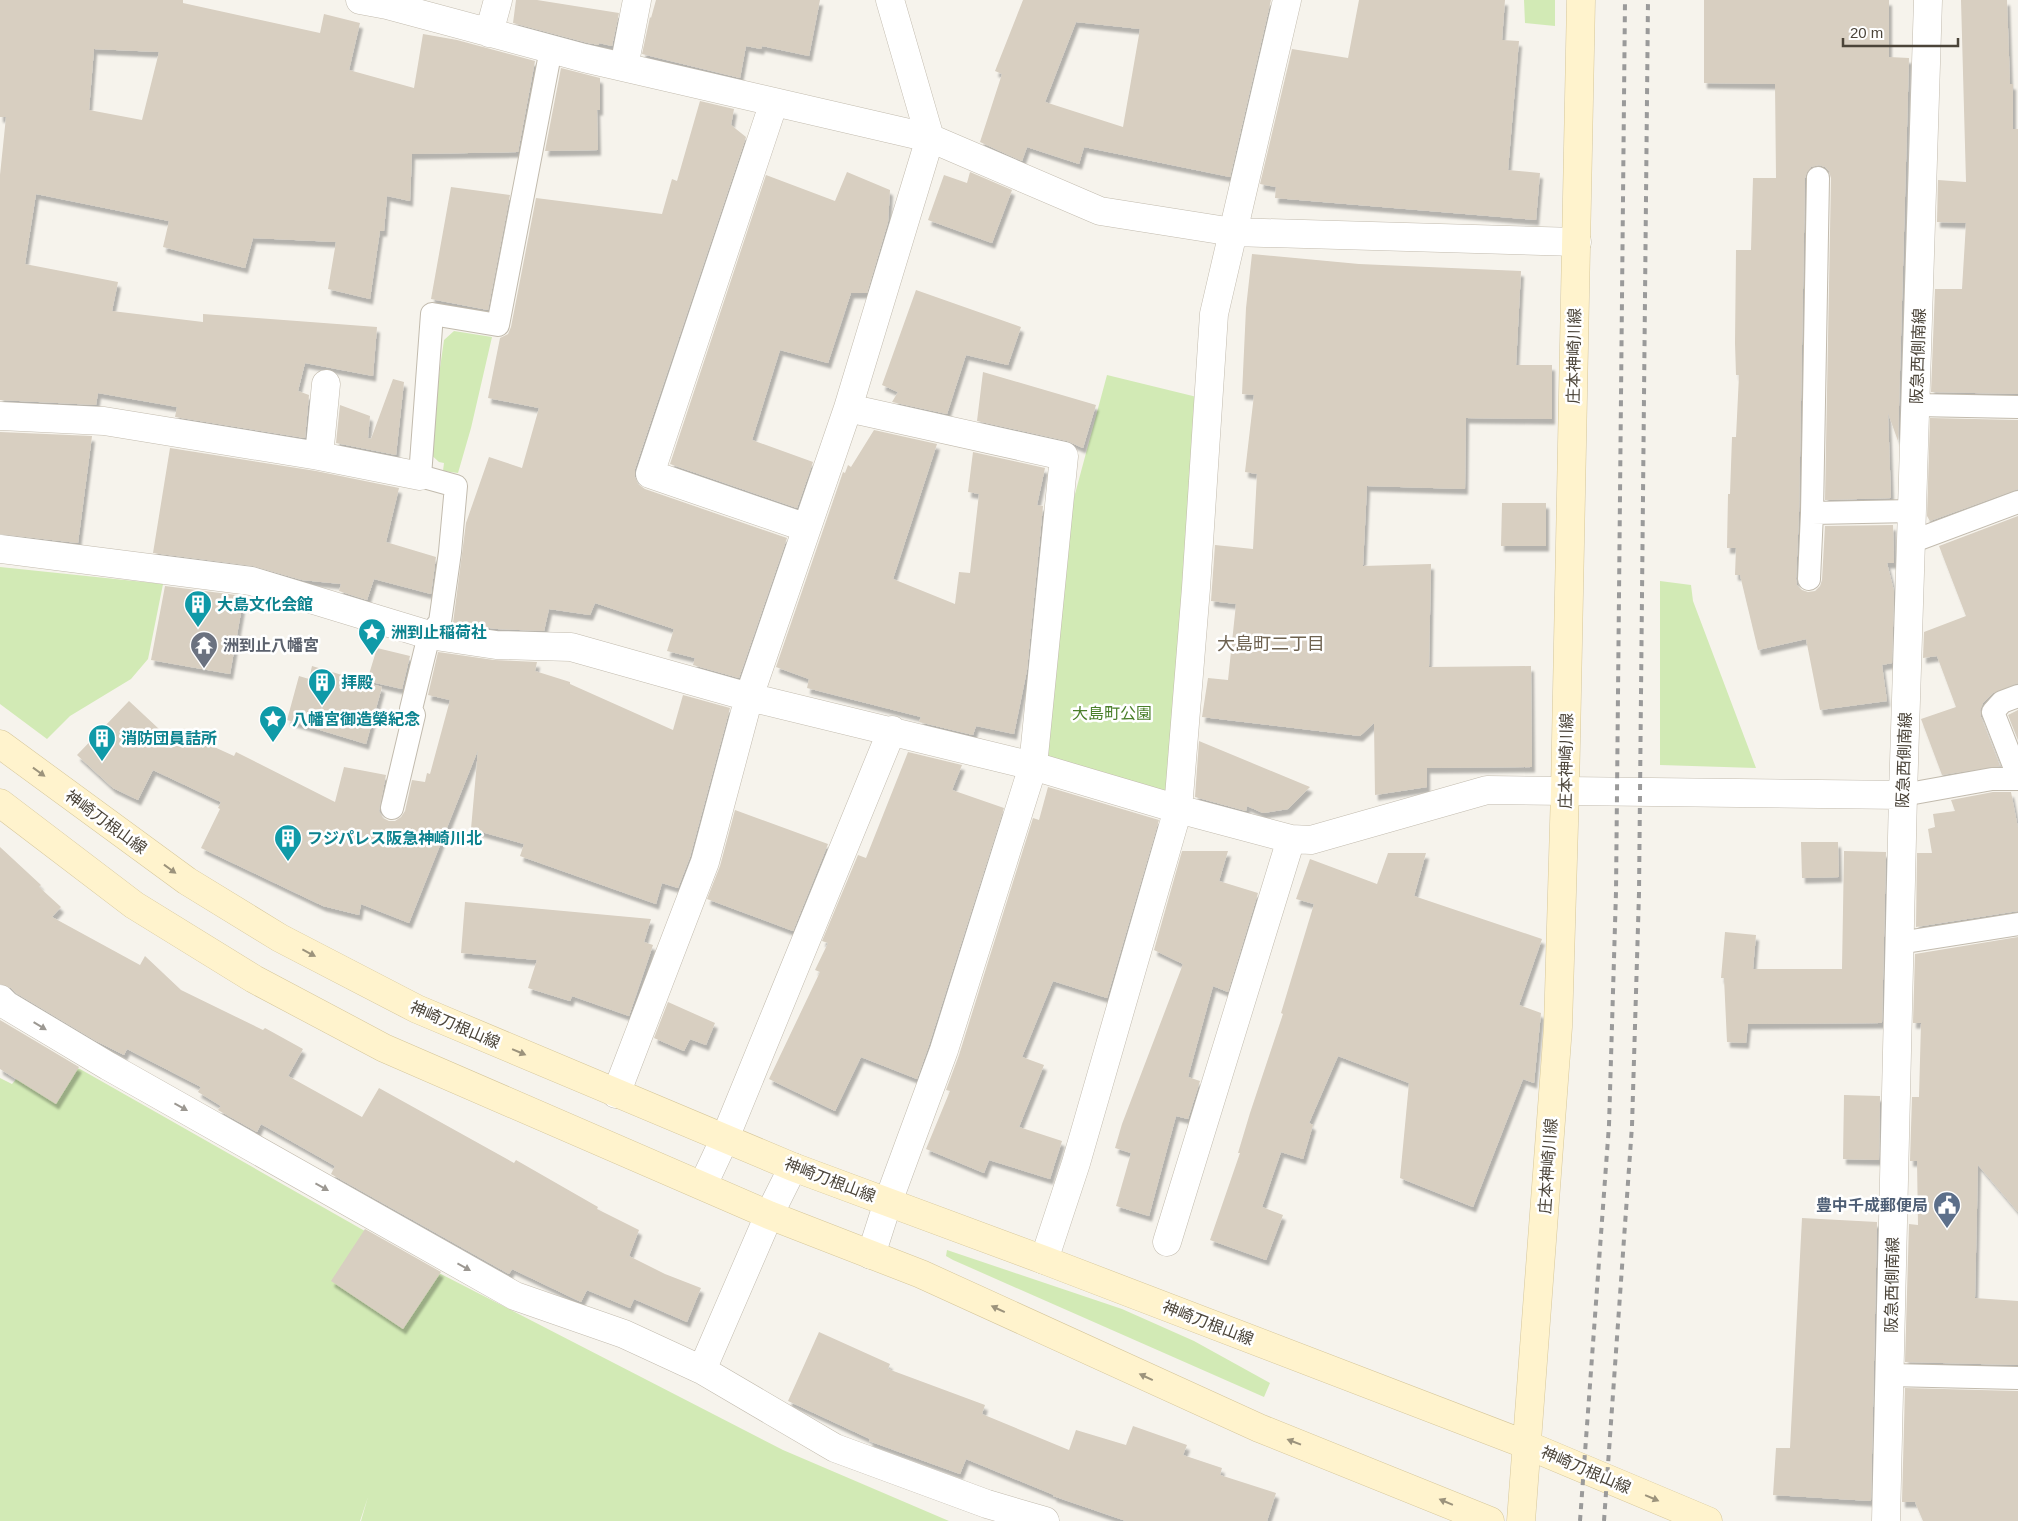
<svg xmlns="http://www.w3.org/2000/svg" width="2018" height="1521" font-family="Helvetica,'Noto Sans JP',sans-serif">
  <defs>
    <filter id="shadow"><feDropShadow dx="3" dy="5.5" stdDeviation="1" flood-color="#0004"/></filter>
  </defs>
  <rect width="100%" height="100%" fill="#f6f3ec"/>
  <path fill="#d2eab5" d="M1524,0h31v26l-30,-3z
    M454,331l38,6 -21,91 -13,45 -15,-2 1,-8 -5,-1 -11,-10 16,-112z
    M1107,375l94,23 -33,396 -124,-33 24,-241z
    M0,567l163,17 -15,75 -17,20 -61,37 -23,23 -47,-35z
    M1660,581l31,4 2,16 63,167 -96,-3z
    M38,1054l42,15 357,203 346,178 166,71h-588l7,-24 -8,24h-360v-443l12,6z
    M947,1250l175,59 72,32 76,42 -6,14 -311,-137 -7,-4z"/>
  <path fill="#d8cfc1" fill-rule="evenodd" filter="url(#shadow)" d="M0,0h183v3l137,30 4,-19 36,9 -11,47 65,18 9,-54 34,6 78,21 -17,91 -106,2 -2,47 -23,-5 -3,35h-4l-10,68 -42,-10 8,-47 -83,-4 -8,30 -82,-21 6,-26 -133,-27 -11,70 93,18 -6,29 91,11v-8l174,13 -4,49 -68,-13 -7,28 11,4 -4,43 -130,-21 2,-10 -79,-14 -2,12 -96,-5v-225l6,-58h-6zM94,49l65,3 -17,68 -53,-10z
    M516,0h21l82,13 -7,33 -13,-3v2l-11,-2 -75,-20z
    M656,0h164l-11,56 -47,-10 -1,3 -15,-3 -6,32 -98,-24 8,-37 1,1z
    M1023,0h248l-41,177 -146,-30 -5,17 -52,-17 -5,14 -42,-19 22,-68 -7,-3zM1076,22l64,7 -17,98 -78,-25z
    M1359,0h146l-3,40 17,1 -11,129 32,3 -4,47 -261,-22 1,-11 -16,-3 32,-135 56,9z
    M1704,0h185v57l20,1 -11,383 -10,-28 3,85 -66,2 6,-322 -2,-7 -4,-4 -6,-2 -8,2 -4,5 -2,6 -6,335 -3,66 1,6 5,5 6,2 7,-1 5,-5 2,-6 3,-54 68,-1 1,38h-7l7,28 -2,72 -10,2 5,36 -67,9 -14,-71 -48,11 -18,-75h-5l1,-27h-9l1,-54h2l2,-57h4l3,-62h-3l-1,-32 1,-93h15l2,-72h23l-1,-94 -71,-1z
    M1961,0h46l3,84h3v45h5v265l-87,-2 4,-103h27l4,-66 -29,-1 1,-42 28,2z
    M561,68l39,10v32h-3l1,40 -53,1z
    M700,101l34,8 -3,16 15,12 -111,332v8l3,7 7,5 142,49 -48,140 -46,-13 2,-7 -28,-7 7,-22 -79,-26 -5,12 -41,-6 -5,22 -47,-2 -44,-6 13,-100 23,-66 33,11 17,-60 -51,-10 12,-60 8,-4 3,-7 25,-129 126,16 10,-35 5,2z
    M847,172l43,18 -2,32 -21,71h-16l-23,70 -48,-13 -28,90 61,22 -16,46 -127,-44 96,-289 69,26z
    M970,172l42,18 -20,53 -64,-23 16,-45 23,8z
    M451,187l59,8 -22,115 -57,-11z
    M1252,254l107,10 162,7 -5,94h36v54l-86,-1 -1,71 -98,-3 -4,80 68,-2 -2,103 102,-1 1,101 -105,1v19l-52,8 -1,-72 -14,13 -158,-19 6,-39 20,2 8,-76 -25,-3 4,-56 38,4 4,-75 -12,-2 9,-77 -12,-1 4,-86z
    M916,290l105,37 -13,38 -42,-10 -19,59 -55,-12 6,-10 -16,-7z
    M983,372l113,33 -13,43 -16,-7 -90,-20z
    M393,379l11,3 -8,73 -60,-12 4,-38 30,11 -2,22 3,1z
    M1930,418l88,2v69l-88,32 -3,-5z
    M874,430l63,14 -44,135 62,25 4,-32 11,1 9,-79 -11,-2 5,-40 72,16 -8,37 6,1 -16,164 -13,64 -38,-8 -3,9 -54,-13 2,-5 -114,-29 2,-9 -33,-12 67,-195 2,1 3,-8 3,2z
    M0,432l92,4 -14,107 -78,-9z
    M170,448l146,23 83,17 -13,54 50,15 -5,37 -57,-15 -7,21 -28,-9 2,-7 -39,-4 -49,-14 -100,-13z
    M1502,503h44v43h-45z
    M2018,516v167l-25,10 -10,10 -3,7 1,7 19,49 -58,9 -21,-56 35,-12 -19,-51 -14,2 1,-26 42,-16 -27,-70z
    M165,586l79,10 -14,78 -79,-14z
    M377,648l33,8 -8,33 -35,-8z
    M438,652l56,8 43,2 -2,9 35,11v2l103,46 10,-35 47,13 -40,149 -12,31 -16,-5 -6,21 -136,-48 4,-12 -53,-15 7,-79 -69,173 -48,-19 -2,11 -36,-9 -122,-58 19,-39 -2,-1 3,-6 -68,-32 -15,30 -25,-12 -36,-33 52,-54 45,42 5,-12 55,25 2,-4 99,50 9,-35 42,8 -7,36 4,7 6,3h6l6,-4 4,-6 7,-31 13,2 2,-9 3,1 20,-74 -22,-5z
    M312,666l70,21 -16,57 -79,-24 12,-44 10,3z
    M2018,710v30l-10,-25z
    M1199,741l111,46 -22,22 -25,4 -16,-7 -1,5 -51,-14z
    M908,752l54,13 -10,25 52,18 -75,237 -12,34 -56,-22 -26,54 -66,-32 51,-107 -5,-2 13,-27 -6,-2 36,-86 8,3z
    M1048,787l111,33 -52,178 -54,-17 -31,76 22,8 -25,62 43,14 -12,38 -61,-19 -5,13 -58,-24 24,-58 -4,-1 13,-35 74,-237 6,2z
    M1993,792h18l7,36v83l-102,16 1,-74h15l-4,-24 7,-2 -2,-13 22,-3 -4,-11z
    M735,810l93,34 -35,87 -86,-32 13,-33z
    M1801,842h37l1,35 -37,1z
    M0,847l41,38 -2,2 22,20 -9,10 88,48 5,-9 36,34 82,40 2,-2 38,21 -15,27 74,41 17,-29 135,75 2,-3 82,47 -1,2 42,21 -10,26 36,18 36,14 -14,34 -53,-23 -4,9 -43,-18 -6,12 -69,-33 -3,5 -178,-100 4,-8 -74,-42 -4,8 -39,-22 3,-4 -23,-14 3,-5 -74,-38 -3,6 -28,-14 -80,-48 -5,-5 -11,-4z
    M1182,851h46l-9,30 39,12 -30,99 -15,-6 -25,91 12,4 -12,38 -12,-3 -27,100 -33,-10 15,-53 -16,-5 7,-24 61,-160 -29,-14z
    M1844,851l42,1 -4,171 -134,1 -2,19 -19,-1 -3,-64h-3l4,-46 31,3 -3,34h89z
    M1388,853h38l-12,43 128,43 -23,66 22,8 -7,70 -11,-4 -50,128 -73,-29 9,-95 -71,-27 -29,67 4,2 -10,34 -22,-7 -19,55 21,8 -17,45 -56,-20 30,-87h-2l12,-40 33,-99 -2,-1 33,-109 -18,-5 14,-40 67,25z
    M465,902l186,17 -7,23 9,3 -24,71 -57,-20 -2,5 -42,-13 9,-28 -76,-7z
    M2018,937v275l-40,-47 -3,133 43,3v64l-113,-3 4,-138 9,1 -1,-64h-7l2,-64h7l2,-74h-8l2,-69z
    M668,1002l47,21 -9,22 -16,-6 -6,12 -30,-13z
    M0,1020l79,47 -23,37 -56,-35z
    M1844,1095l36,1 -1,64 -36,-1z
    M1802,1218l75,4 -6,279 -98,-6 3,-47h14z
    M365,1229l76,43 -38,57 -72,-48z
    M819,1332l71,32 -2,5 97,36 -3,9 87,36 7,-20 50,15 7,-19 54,19 -4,10 39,13 -2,7 56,18 -9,28h-141l-73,-25 1,-1 -88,-36 -6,15 -91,-33 1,-2 -82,-38z
    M1905,1388l113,3v130h-95l-8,-19h-13z"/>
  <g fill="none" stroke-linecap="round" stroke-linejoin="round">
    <g stroke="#c2bbae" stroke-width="24">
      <path id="lane" d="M1916,405l102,2
        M1812,513l101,-2
        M1911,542l107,-40
        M1809,579l3,-66 6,-335
        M2018,696l-16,6 -9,10 25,64
        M1903,795l89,-16h26
        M392,808l22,-93 -3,-6 18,-74 11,-13 10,-70 6,-66 -36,-10 12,-162 66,11 53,-276
        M1899,943l119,-19
        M1890,1375l128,3"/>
    </g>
    <g stroke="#c2bbae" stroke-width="29">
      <path id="street" d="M360,0l27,5 197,53 346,80 170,73 133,21 344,10
        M489,33l9,-33
        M624,67l13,-67
        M774,102l-124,372 157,54
        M848,408l216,48 -31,310 -89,284 -56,152 -17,53
        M0,416l104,5 215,35 101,20
        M319,456l7,-72
        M0,549l251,32 178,54 67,10 75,2 178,50 284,69 145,43 113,30 20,1 176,-50 416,5
        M0,999l6,6 102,61 407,230 109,38 78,36
        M616,1094l89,-232 44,-165 99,-289 82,-270 -40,-138
        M793,1167l-24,48 -67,155 133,78 152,56 58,17
        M703,1185l22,-47 167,-408
        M1167,1242l124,-403
        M1044,1260l32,-97 102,-354 18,-221 18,-274 73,-314
        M1886,1521l17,-726 25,-795"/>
    </g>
    <g stroke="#d6c79b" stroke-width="29">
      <path id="secondary" d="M0,744l187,137 93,57 137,71 376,158 251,93 483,185 181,76
        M0,803l134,102 120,74 130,69 385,167 152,59 338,154 231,93
        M1521,1521l37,-494 7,-236 16,-791"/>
    </g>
    <use href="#lane" stroke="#fff" stroke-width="22"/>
    <use href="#street" stroke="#fff" stroke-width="28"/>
    <use href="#secondary" stroke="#fff3cd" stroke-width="28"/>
    <path stroke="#9a9a9a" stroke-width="4" stroke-dasharray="6 6" stroke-linecap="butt" d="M1580,1521l29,-396 7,-233 9,-892
      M1604,1521l28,-395 7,-233 9,-893"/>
  </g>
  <defs><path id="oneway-solid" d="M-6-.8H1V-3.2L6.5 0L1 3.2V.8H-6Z" transform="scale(1.25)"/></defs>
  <g fill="#9c937c">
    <use href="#oneway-solid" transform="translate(39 772) rotate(36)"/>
    <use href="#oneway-solid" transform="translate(170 869) rotate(36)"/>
    <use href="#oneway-solid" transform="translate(309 953) rotate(28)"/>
    <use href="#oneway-solid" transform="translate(519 1052) rotate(23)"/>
    <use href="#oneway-solid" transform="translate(998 1309) rotate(-155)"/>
    <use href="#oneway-solid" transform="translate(1146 1377) rotate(-155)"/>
    <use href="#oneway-solid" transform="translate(1294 1442) rotate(-159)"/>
    <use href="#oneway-solid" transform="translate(1652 1498) rotate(23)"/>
    <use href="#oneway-solid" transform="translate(1446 1502) rotate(-157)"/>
  </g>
  <g fill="#9c9892">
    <use href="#oneway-solid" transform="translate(40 1026) rotate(31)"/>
    <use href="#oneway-solid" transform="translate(181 1107) rotate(29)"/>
    <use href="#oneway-solid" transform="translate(322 1187) rotate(29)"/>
    <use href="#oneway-solid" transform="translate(464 1267) rotate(29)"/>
  </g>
  <defs>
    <g id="building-pin" transform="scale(1.4375)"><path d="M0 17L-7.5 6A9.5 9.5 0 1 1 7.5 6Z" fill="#0f9aa8" stroke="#fff"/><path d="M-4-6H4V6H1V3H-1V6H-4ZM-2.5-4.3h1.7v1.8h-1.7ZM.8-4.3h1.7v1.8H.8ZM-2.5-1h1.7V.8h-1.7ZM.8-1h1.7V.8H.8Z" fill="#fff"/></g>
    <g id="sight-pin" transform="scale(1.4375)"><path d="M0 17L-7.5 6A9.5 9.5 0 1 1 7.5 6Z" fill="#0f9aa8" stroke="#fff"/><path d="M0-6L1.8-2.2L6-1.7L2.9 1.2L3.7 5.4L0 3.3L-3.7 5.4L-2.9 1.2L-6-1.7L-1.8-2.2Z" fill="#fff"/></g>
    <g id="temple-pin" transform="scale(1.4375)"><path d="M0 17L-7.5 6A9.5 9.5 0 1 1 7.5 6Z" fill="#6b7280" stroke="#fff"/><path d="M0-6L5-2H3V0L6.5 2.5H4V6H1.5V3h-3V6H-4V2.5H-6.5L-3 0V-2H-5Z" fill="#fff"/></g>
    <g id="civic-pin" transform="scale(1.4375)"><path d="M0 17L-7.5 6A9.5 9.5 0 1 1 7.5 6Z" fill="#5c6f8a" stroke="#fff"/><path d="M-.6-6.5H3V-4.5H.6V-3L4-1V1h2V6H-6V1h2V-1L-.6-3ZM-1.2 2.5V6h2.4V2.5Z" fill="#fff"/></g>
  </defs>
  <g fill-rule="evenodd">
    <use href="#building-pin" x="198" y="604"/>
    <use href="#sight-pin" x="372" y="632"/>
    <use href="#temple-pin" x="204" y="645"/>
    <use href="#building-pin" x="322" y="682"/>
    <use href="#sight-pin" x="273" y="719"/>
    <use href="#building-pin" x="102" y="738"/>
    <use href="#building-pin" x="288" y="838"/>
    <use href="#civic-pin" x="1947" y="1205"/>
  </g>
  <g text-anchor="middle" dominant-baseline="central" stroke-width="5" stroke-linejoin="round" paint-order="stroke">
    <g font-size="16" fill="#4b4439" stroke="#fff">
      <text transform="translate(1574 356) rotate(-89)">庄本神崎川線</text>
      <text transform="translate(1918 356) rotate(-88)">阪急西側南線</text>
      <text transform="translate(1904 760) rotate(-88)">阪急西側南線</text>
      <text transform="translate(1566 761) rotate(-89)">庄本神崎川線</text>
      <text transform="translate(106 822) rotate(36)">神崎刀根山線</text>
      <text transform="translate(455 1025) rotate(23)">神崎刀根山線</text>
      <text transform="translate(1548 1166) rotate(-86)">庄本神崎川線</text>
      <text transform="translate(830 1180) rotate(21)">神崎刀根山線</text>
      <text transform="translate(1892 1285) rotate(-89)">阪急西側南線</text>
      <text transform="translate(1208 1323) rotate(21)">神崎刀根山線</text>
      <text transform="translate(1586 1470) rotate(23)">神崎刀根山線</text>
    </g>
    <g font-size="16" font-weight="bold" fill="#0d838f" stroke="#fff" text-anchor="start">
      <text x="217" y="604">大島文化会館</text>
      <text x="391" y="632">洲到止稲荷社</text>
      <text x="341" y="682">拝殿</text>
      <text x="292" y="719">八幡宮御造榮紀念</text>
      <text x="121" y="738">消防団員詰所</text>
      <text x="307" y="838">フジパレス阪急神崎川北</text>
    </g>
    <g font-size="16" font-weight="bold" fill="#5b616d" stroke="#fff" text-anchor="start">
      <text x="223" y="645">洲到止八幡宮</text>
    </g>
    <g font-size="16" fill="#4a7f2a" stroke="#fff">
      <text x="1112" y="713">大島町公園</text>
    </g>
    <g font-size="16" font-weight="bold" fill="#4e5e75" stroke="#fff" text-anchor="end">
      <text x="1928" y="1205">豊中千成郵便局</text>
    </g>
    <g font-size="18" fill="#6e6250" stroke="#fff">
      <text x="1271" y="644">大島町二丁目</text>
    </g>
  </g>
  <path d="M1843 38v8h115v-8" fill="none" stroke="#4b4439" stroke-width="2.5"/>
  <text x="1850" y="38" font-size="15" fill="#4b4439" stroke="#ffffff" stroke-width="4" paint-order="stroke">20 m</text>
</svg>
